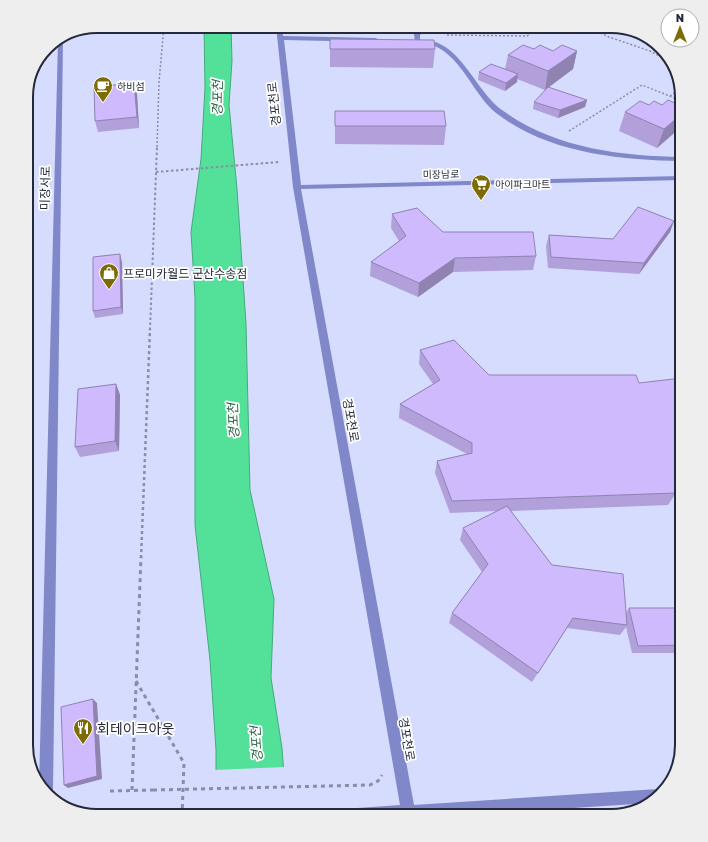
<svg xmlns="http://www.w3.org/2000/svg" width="708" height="842" font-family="'Golos Text','Noto Sans KR',sans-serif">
  <rect width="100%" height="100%" fill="#d6dcfe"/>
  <path fill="#53e19a" stroke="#46aa7d" d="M204,26h27l1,35 -3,44 8,84 9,135 4,166 24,109 -3,79 11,70 5,68h-71v-66l-6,-90 -15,-135v-227l-4,-66 10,-73 4,-71z"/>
  <path fill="#d6dcfe" d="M286,767l3,49h-75v-46z"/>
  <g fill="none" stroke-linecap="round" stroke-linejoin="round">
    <path stroke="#898da7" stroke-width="1.5" stroke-dasharray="2 2" stroke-linecap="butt" d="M586,26l23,11 41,14 21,11
      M447,35l80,1 14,-10
      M670,96l10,-7
      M569,131l73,-46 40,16
      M157,147l2,-65 5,-56"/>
    <path stroke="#898da7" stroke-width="2" stroke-dasharray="2.5 2.5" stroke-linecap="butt" d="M156,172l123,-10
      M150,330l7,-184"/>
    <path stroke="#898da7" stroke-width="2.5" stroke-dasharray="3 3" stroke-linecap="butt" d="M141,558l9,-229"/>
    <path stroke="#898da7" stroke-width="3" stroke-dasharray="4 4" stroke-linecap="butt" d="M136,681l48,82 -2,53
      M132,790l9,-233
      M110,791l43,-1"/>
    <path fill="#8088c9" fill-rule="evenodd" d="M276,26h6l1,10 93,2 3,2 -3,2 -92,-2 17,145 381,-9v4l-381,9 113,616 244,-16 5,2 -12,12 -199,13h-116l2,-5 5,-2 57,-4 -107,-618z
      M424,26h7l-11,9v5c39,-3 55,51 82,70 52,38 118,46 180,47v4c-63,-1 -134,-8 -186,-48 -23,-19 -33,-54 -61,-67 -6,-3 -14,-3 -20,-4l-1,-8z
      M63,39l-10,753 -2,4 -12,-10 19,-745z"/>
    <path stroke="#898da7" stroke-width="3" stroke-dasharray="4 4" stroke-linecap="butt" d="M153,790l217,-5 8,-4 4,-6"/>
  </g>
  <path fill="#b1a0da" d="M330,49h105l-2,19 -103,-1z
    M534,49l19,2h24l-4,18 -28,21 -28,-11v3l-12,9 -27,-11 1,-8 26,-3 3,-14z
    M134,83l3,11 2,34 -41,4 -3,-11z
    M587,100l-2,7 -27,11 -25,-9 1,-7z
    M649,105l33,1v19l-1,2 -24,21 -38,-17 6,-19z
    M335,126h111l-2,19 -109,-1z
    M392,214l51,18 93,24 -3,14 -80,2 -35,25 -48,-21 1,-14 28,-21 -8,-13z
    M674,221l-4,11 -31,42 -91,-6 -2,-22 3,-11 64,4z
    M122,262l1,52 -28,4 -2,-7z
    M420,350l69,25 150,8 38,94 -1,16 -8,12 -157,6 41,54 74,48 3,-5h53v45h-50l-6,-26 -6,8 -53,-7 -35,54 -83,-59 3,-10 30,-41 -22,-32 3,-12 34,-17 -47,2 -15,-40 2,-12 30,-7 -68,-36 1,-14 33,-20 -14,-20z
    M116,384l4,11 -1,56 -39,6 -5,-10z"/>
  <path fill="#9082b1" d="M577,51l-4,18 -28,21 3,-19z
    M518,74l-1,8 -12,9 1,-8z
    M134,83l3,11 2,34 -2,-11z
    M587,100l-2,7 -27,11 2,-8z
    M682,114v11l-1,2 -24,21 7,-19z
    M674,221l-4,11 -31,42 5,-11z
    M120,254l2,8 1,52 -2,-7z
    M455,258l-2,14 -35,25 1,-14z
    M116,384l4,11 -1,56 -4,-10z
    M682,466v10l-11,4 7,-13z
    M93,699l4,4 5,76 -34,9 -4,-3z"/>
  <path fill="#cebafd" stroke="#9082b1" d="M330,39l104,1 1,9h-105z
    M523,45l11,4 6,-4 13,6 9,-6 15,6 -29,20 -40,-16z
    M491,64l27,10 -12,9 -27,-11z
    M134,83l3,34 -42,4 -1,-34z
    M548,87l39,13 -27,10 -26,-8z
    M668,100l14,6v8l-18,15 -39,-17 15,-11 9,4 5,-4 8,4z
    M335,111h109l2,15h-111z
    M638,207l36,14 -30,42 -93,-6 -2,-22 64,4z
    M417,208l26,24h90l3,24 -81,2 -36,25 -48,-21 35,-26 -14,-22z
    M120,254l1,53 -28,4v-54z
    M454,340l35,35h147l3,8 43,-5v88l-4,1 -2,26 -224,8 -15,-40 35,-8v-10l-72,-39 40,-24 -20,-30z
    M116,384l-1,57 -40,6 3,-58z
    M507,506l45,59 71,9 4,51 -54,-7 -35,55 -86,-60 36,-49 -25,-36z
    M629,608h53v37l-44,1z
    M93,699l4,77 -33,9 -3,-78z"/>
  <defs>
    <g id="cafe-pin" transform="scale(1)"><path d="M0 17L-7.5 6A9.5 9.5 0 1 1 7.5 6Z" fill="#7d6c05" stroke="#fff"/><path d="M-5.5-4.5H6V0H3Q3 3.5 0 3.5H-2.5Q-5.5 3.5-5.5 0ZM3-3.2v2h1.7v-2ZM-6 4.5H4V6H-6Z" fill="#fff"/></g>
    <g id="supermarket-pin" transform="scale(1)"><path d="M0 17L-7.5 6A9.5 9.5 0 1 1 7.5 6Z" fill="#7d6c05" stroke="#fff"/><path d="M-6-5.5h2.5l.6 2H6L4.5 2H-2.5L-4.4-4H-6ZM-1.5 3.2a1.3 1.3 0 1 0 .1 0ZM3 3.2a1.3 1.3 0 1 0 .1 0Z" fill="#fff"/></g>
    <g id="shop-pin" transform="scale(1)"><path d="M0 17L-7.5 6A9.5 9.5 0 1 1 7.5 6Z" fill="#7d6c05" stroke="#fff"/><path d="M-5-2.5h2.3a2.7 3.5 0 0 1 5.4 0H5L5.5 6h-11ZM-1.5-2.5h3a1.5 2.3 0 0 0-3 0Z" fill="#fff"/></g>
    <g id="restaurant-pin" transform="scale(1)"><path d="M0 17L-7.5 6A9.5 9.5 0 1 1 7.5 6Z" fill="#7d6c05" stroke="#fff"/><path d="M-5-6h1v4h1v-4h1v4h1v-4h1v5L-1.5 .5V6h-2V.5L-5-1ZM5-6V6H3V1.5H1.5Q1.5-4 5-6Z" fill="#fff"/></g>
  </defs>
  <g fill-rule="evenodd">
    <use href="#cafe-pin" x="103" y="86"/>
    <use href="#supermarket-pin" x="481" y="184"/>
    <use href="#shop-pin" x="109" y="273"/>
    <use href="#restaurant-pin" x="83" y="728"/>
  </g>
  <g text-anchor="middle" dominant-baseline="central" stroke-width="3.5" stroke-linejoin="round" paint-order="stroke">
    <g font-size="10" fill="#262939" stroke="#fff" text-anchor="start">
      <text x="117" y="86">하비섬</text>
      <text x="495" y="184">아이파크마트</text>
    </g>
    <g font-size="10" fill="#262939" stroke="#fff">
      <text transform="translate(441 174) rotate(-1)">미장남로</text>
    </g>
    <g font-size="12" fill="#262939" stroke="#fff">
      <text transform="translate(274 104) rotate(-96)">경포천로</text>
      <text transform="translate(45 188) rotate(-89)">미장서로</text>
      <text transform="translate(351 420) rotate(80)">경포천로</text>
      <text transform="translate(407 739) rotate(80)">경포천로</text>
    </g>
    <g font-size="12" fill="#262939" stroke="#fff" text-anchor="start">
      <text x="123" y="273">프로미카월드 군산수송점</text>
    </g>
    <g font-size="13" font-style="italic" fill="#2e6447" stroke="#fff">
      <text transform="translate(217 98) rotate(-89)">경포천</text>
      <text transform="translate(233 421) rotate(-93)">경포천</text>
      <text transform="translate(256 744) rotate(-94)">경포천</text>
    </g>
    <g font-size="14" fill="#262939" stroke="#fff" text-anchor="start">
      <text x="97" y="728">회테이크아웃</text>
    </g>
  </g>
  <path d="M0 0H708V842H0ZM97 33H611A64 64 0 0 1 675 97V745A64 64 0 0 1 611 809H97A64 64 0 0 1 33 745V97A64 64 0 0 1 97 33Z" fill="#eeeeef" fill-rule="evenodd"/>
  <path fill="none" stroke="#262939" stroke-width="2" d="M97 33H611A64 64 0 0 1 675 97V745A64 64 0 0 1 611 809H97A64 64 0 0 1 33 745V97A64 64 0 0 1 97 33Z"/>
  <g transform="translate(680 28)"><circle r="19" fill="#ffffff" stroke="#a8a9b0"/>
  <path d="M0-3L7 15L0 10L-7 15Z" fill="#7d6c05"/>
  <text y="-6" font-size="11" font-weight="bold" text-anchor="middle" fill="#262939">N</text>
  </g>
</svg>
